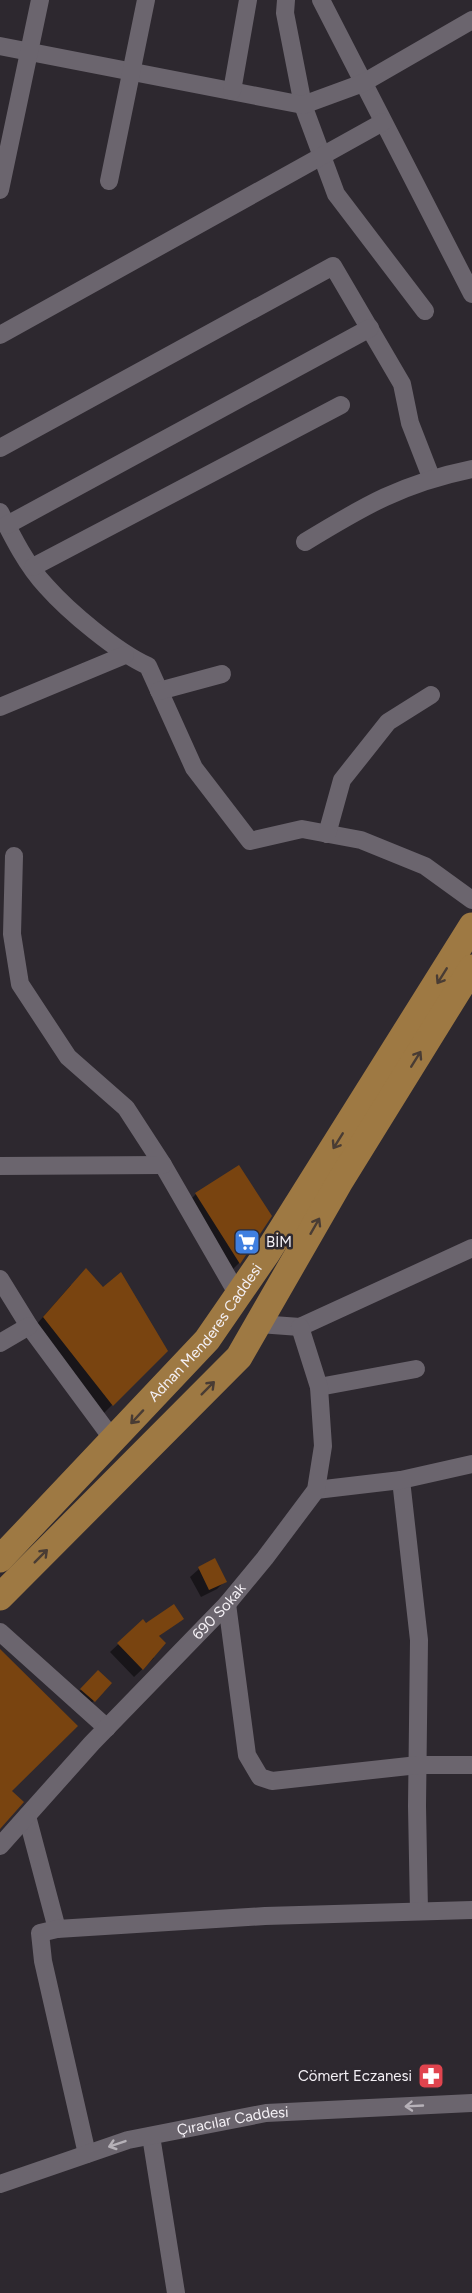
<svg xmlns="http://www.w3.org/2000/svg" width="472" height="2293" font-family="Figtree,sans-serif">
  <rect width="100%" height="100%" fill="#2d282f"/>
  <path fill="#0007" d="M238,1167l32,49 -31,47 -11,11 -44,-68 12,-12z
    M71,1285l95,66 -69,69 -68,-87z
    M214,1560l11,21 -8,8 -16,8 -11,-20 9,-8z
    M182,1618l-24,19 -7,18 3,3 -20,19 -24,-25 33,-31 3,4z
    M98,1672l12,11 -24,26 -13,-11z"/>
  <path fill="#794410" d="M239,1165l33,51 -32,48 -45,-71z
    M86,1268l17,19 18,-15 47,79 -55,55 -70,-89z
    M215,1558l12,24 -18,8 -11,-23z
    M174,1604l10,15 -25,17 7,7 -23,27 -26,-27 26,-24 3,4z
    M0,1649l78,77 -66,65 12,11 -24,27z
    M98,1670l14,13 -17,19 -15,-13z"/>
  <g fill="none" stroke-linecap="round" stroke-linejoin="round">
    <g stroke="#6b656e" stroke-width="18">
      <path d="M286,0l-1,13 18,92 33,89 89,117"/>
      <path d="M321,0l151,294"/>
      <path d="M0,46l303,59 60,-22 109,-63"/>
      <path d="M232,91l16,-91"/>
      <path d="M109,181l37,-181"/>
      <path d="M0,190l40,-190"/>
      <path d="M0,335l383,-213"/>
      <path d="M0,448l333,-182 69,118 8,39 21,54"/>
      <path d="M0,512c12,24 27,54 46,74 23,26 71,66 102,80l46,102 56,73 52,-12 59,11 64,26 47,34"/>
      <path d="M7,525l363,-197"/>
      <path d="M305,542c59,-36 98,-59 167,-73"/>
      <path d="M33,567l308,-162"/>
      <path d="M159,691l63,-17"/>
      <path d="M0,707l125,-52"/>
      <path d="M327,834l15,-54 46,-58 43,-27"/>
      <path d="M14,856l-2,78 8,50 48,73 58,51 37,57 75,130"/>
      <path d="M0,1166l163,-1"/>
      <path d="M0,1279l29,47 85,115"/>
      <path d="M259,1324l41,3 172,-79"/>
      <path d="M0,1343l29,-17"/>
      <path d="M319,1387l97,-18"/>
      <path d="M401,1480l18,160 -2,166 2,105"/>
      <path d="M316,1490l85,-10 71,-16"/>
      <path d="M227,1604l20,151 13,22 12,4 146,-16h54"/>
      <path d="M0,1632l107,96"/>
      <path d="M27,1816l30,113"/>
      <path id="s1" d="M0,1846l92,-103 135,-139 38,-46 51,-68 7,-44 -4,-59 -19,-60"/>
      <path d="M151,2136l25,157"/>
      <path d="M87,2154l-44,-193 -3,-28 17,-4 208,-13 207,-6"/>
      <path id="s2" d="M0,2184l128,-44 138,-27 206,-10"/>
    </g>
    <g stroke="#9e7943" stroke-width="27">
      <path id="s3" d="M0,1559l207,-219 60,-87 205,-327"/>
      <path d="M0,1597l239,-240 100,-174 133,-215"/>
    </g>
  </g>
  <defs><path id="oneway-shaft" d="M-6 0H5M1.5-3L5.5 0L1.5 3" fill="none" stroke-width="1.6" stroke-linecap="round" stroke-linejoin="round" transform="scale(1.5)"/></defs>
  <g stroke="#493c34">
    <use href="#oneway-shaft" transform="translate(442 976) rotate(122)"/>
    <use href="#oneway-shaft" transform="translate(416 1059) rotate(-58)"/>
    <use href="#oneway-shaft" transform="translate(338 1141) rotate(122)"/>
    <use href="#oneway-shaft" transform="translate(315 1226) rotate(-60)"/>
    <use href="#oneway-shaft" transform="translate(208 1388) rotate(-45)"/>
    <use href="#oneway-shaft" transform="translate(137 1417) rotate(133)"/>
    <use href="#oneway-shaft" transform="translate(41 1556) rotate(-45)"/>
  </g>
  <g stroke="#b6b1b8">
    <use href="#oneway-shaft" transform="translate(414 2106) rotate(177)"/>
    <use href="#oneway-shaft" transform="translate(117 2144) rotate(161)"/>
  </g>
  <defs>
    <g id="supermarket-square" transform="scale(1.35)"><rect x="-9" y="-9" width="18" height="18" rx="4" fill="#3f7fe0" stroke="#2d282f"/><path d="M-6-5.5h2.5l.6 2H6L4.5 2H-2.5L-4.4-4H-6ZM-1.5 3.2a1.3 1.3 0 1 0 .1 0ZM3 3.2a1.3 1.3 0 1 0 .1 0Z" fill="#fff"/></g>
    <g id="pharmacy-square" transform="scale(1.35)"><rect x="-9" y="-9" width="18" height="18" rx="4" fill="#e0444e" stroke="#2d282f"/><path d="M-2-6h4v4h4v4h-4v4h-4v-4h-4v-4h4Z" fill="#fff"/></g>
  </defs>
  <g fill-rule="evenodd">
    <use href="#supermarket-square" x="247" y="1242"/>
    <use href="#pharmacy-square" x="431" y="2076"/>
  </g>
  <g text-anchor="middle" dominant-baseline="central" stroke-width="5" stroke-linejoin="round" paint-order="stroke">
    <g font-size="15" fill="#f4f0f5" stroke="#2d282f" text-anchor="start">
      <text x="266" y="1242">BİM</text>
      <text x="412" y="2076" text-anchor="end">Cömert Eczanesi</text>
    </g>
    <g font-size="15" fill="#f4f0f5" stroke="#2d282f">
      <text stroke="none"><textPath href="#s3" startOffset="306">Adnan Menderes Caddesi</textPath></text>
      <text stroke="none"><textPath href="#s1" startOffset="321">690 Sokak</textPath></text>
      <text stroke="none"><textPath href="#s2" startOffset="242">Çıracılar Caddesi</textPath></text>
    </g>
  </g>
</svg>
